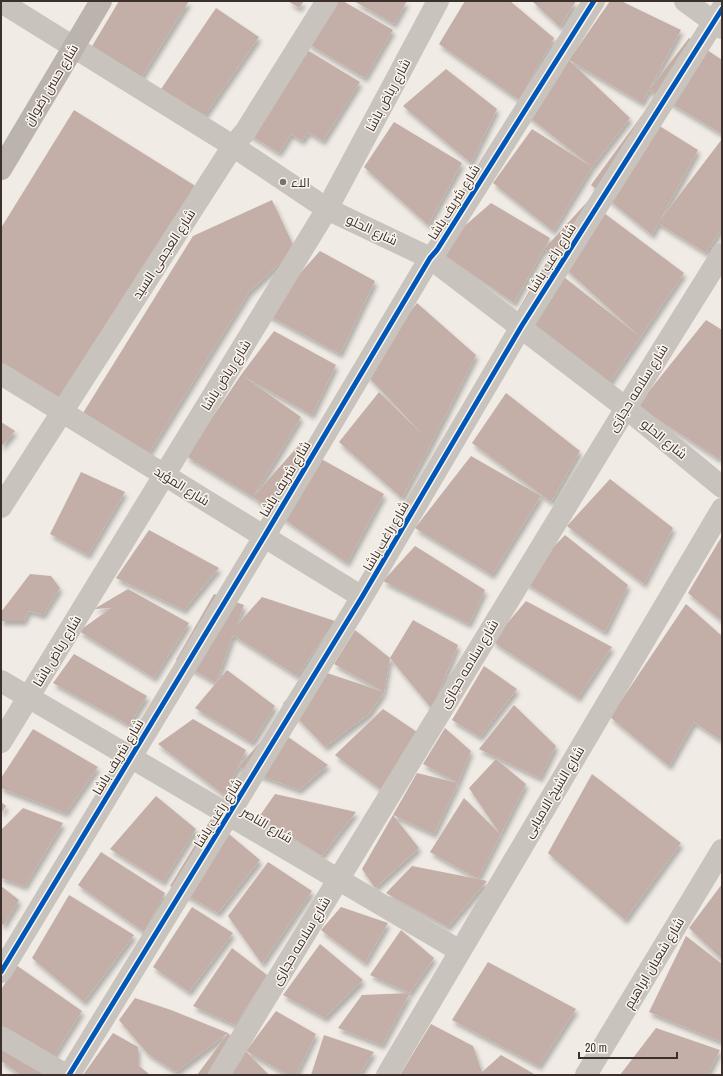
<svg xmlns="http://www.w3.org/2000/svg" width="723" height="1076" font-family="'Archivo Narrow',Cairo,sans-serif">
  <defs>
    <filter id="shadow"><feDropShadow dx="2.5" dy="4.5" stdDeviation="2" flood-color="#0004"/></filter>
  </defs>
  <rect width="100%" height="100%" fill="#f0ebe5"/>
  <path fill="#c3afa7" filter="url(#shadow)" d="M119,1h70l-48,77 -50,-30z
    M288,1h16l-5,7z
    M332,1h11l50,29 -28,48 -58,-35z
    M354,1h53l-13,23z
    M465,1h45l44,37 -35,62 -80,-56z
    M532,1h44l-16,26z
    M610,1h11l60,29 -39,73 -73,-43 61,58 -38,49 -69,-55 46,-52z
    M216,8l43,29 -54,78 -46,-23z
    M689,38l33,22v74l-73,-44z
    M299,45l61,37 -37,59 -15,-9 -6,9 -11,-7 -12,19 -34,-21z
    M446,69l51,40 -26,54 -68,-57z
    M74,110l123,77 -138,221 -58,-36v-144z
    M642,115l56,35 -46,85 -61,-50z
    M394,122l68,41 -34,62 -64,-58z
    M532,129l60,38 -39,64 -60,-48z
    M722,139v89l-16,25 -48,-30z
    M272,200l23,49 -46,43 -100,161 -66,-40 110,-177z
    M588,201l96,72 -76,112 -91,-73 29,-49 92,72 -94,-86 -30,54 -77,-53 54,-47 59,35 -6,11z
    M320,251l55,30 -35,73 -76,-41z
    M417,303l59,52 -45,89 -29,54 -63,-56 40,-50 45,44 -61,-65z
    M706,320l16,10v124l-3,5 -82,-53z
    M274,331l62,34 -24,50 -69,-39 58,41 -48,80 45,-51 86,48 -37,69 -94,-66 -67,-41 55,-81z
    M506,393l74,58 -29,51 -79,-59z
    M1,422l14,9 -14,16z
    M471,456l70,40 -49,79 -77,-47z
    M81,472l44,20 -37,63 -38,-21z
    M610,479l63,49 -29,56 -77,-58z
    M149,530l70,38 -35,42 -68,-32z
    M565,535l63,50 -23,47 -84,-52z
    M722,536v85l-34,-28z
    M415,546l70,44 -16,34 -86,-43z
    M30,574l21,2 9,12 -17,27 -14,-4 -5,10h-23v-9z
    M128,589l61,34 -35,55 -75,-47 32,-23 -17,1z
    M214,594l30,11 -7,20 25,-28 73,24 -38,55 -64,-41 -17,48 11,-13 48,36 -23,37 -57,-35 21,-25 -40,-23z
    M526,601l86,46 -34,51 -86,-57z
    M686,604l36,32v105l-28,-19 -25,44 -59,-49z
    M413,620l45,25 -26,64 -42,-51z
    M355,630l35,28 -6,34 -15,22 -44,33 -42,-44 35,-33 66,22 -50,-28z
    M74,654l73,42 -18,29 -76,-42z
    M484,666l33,23 -37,48 -28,-17z
    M514,705l42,41 -16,32 -61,-29z
    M383,709l34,23 -34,59 -48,-36z
    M193,719l53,31 -8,17 36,-40 54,38 -29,25 -61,-23 -14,28 -66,-51z
    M445,728l26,23 -13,32 -24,51 -41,-19 26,33 -44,40 -13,-19 55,-96 41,10 -35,-19z
    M33,729l65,38 -32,46 -65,-25v-10z
    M496,759l30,25 -48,95 9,2 -39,46 -62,-34 26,-27 66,13 -48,-27 34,-54 36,36 -31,-46z
    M592,774l89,69 -56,77 -77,-67z
    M275,794l81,18 -34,44 -63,-39z
    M156,796l40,33 -33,53 -53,-33z
    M1,802l5,4 -5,8z
    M23,808l40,15 -38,63 -24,-8v-48z
    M211,819l49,41 -42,53 -48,-27z
    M101,852l64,41 -21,39 -66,-47z
    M268,862l44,29 -50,73 -34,-48z
    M722,884v75l-33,-31z
    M1,886l18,14 -15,25 -3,-1z
    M69,895l65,40 -50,67 -52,-44z
    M192,907l41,26 -44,59 -36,-25z
    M341,907l47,16 -23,40 -44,-33z
    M401,930l33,28 -24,35 -40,-18z
    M686,936l36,28v78l-73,-30z
    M320,944l43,36 -38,38 -42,-23z
    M232,948l35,27 -32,50 -42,-19z
    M488,962l88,47 -37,57 -87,-46z
    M16,965l66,46 -40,64h-21l-20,-14v-71z
    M410,993l-28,52 -44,-17 24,-33z
    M135,998l36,12 57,23 -52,39 -28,-18 -29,-34z
    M276,1011l40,23 -20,41h-8l-42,-24z
    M431,1024l42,22 9,26 19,-17 35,20h-136z
    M656,1028l64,22 -13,25h-87z
    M113,1033l25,14v18l12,10h-67z
    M228,1033l41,42h-72z
    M324,1035l50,17 -15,23h-48z"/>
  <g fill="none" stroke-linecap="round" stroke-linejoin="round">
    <path stroke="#c9c3be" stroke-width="22" d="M685,1l37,27
      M1,2l232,144 94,63 103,49 196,150 96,79
      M1,374l361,223
      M1,507l232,-361 12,-14 82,-131
      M1,681l459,270
      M1,742l326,-533 111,-208
      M1,972l263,-435 166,-279 7,-8 157,-249
      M1,1037l65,38
      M69,1075l293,-478 159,-270 201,-318
      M219,1075l407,-667 96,-154
      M387,1075l335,-566
      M586,1075l136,-225"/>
    <path stroke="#bab3ae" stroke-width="22" d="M1,169l100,-168"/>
    <g stroke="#fbf5ee" stroke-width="8">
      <path id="cycleway" d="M1,972l263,-435 166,-279 7,-8 157,-249
        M69,1075l293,-478 159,-270 201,-318"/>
    </g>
    <use href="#cycleway" stroke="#0057b8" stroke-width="5"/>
  </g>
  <circle fill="#7a716c" stroke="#fbf5ee" stroke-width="1.5" cx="283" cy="182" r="4"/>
  <g text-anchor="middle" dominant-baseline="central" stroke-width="3" stroke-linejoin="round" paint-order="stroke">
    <g font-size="13" fill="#3b302b" stroke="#fbf5ee">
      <text transform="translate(51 85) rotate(-59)">شارع حسن رضوان</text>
      <text transform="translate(388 95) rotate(-62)">شارع رياض باشا</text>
      <text transform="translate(454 202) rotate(-58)">شارع شريف باشا</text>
      <text transform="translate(372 230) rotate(25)">شارع الحلو</text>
      <text transform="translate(164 254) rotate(-57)">شارع العجمى السيد</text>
      <text transform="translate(552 258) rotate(-58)">شارع راغب باشا</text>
      <text transform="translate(226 375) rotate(-58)">شارع رياض باشا</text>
      <text transform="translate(638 388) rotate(-58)">شارع سلامه حجازى</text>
      <text transform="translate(664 439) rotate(39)">شارع الحلو</text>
      <text transform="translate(285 479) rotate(-59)">شارع شريف باشا</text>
      <text transform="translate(182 486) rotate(32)">شارع المؤيد</text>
      <text transform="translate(386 536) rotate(-60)">شارع راغب باشا</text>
      <text transform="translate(57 651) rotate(-59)">شارع رياض باشا</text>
      <text transform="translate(469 664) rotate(-59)">شارع سلامه حجازى</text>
      <text transform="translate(118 757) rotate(-59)">شارع شريف باشا</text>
      <text transform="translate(554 792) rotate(-59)">شارع الشيخ الامبابى</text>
      <text transform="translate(218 813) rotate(-58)">شارع راغب باشا</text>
      <text transform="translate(267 825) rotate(31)">شارع الناصر</text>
      <text transform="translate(301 941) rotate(-59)">شارع سلامه حجازى</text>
      <text transform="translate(654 963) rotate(-59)">شارع شعبان ابراهيم</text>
    </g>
    <g font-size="13" fill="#3b302b" stroke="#fbf5ee" text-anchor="start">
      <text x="291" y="182">الاء</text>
    </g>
  </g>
  <rect width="723" height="1076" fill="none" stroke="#3b302b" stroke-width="4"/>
  <path d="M579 1052v6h98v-6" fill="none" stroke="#3b302b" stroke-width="2"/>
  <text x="585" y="1052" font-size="12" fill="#3b302b" stroke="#fbf5ee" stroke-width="3" paint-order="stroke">20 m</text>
</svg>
